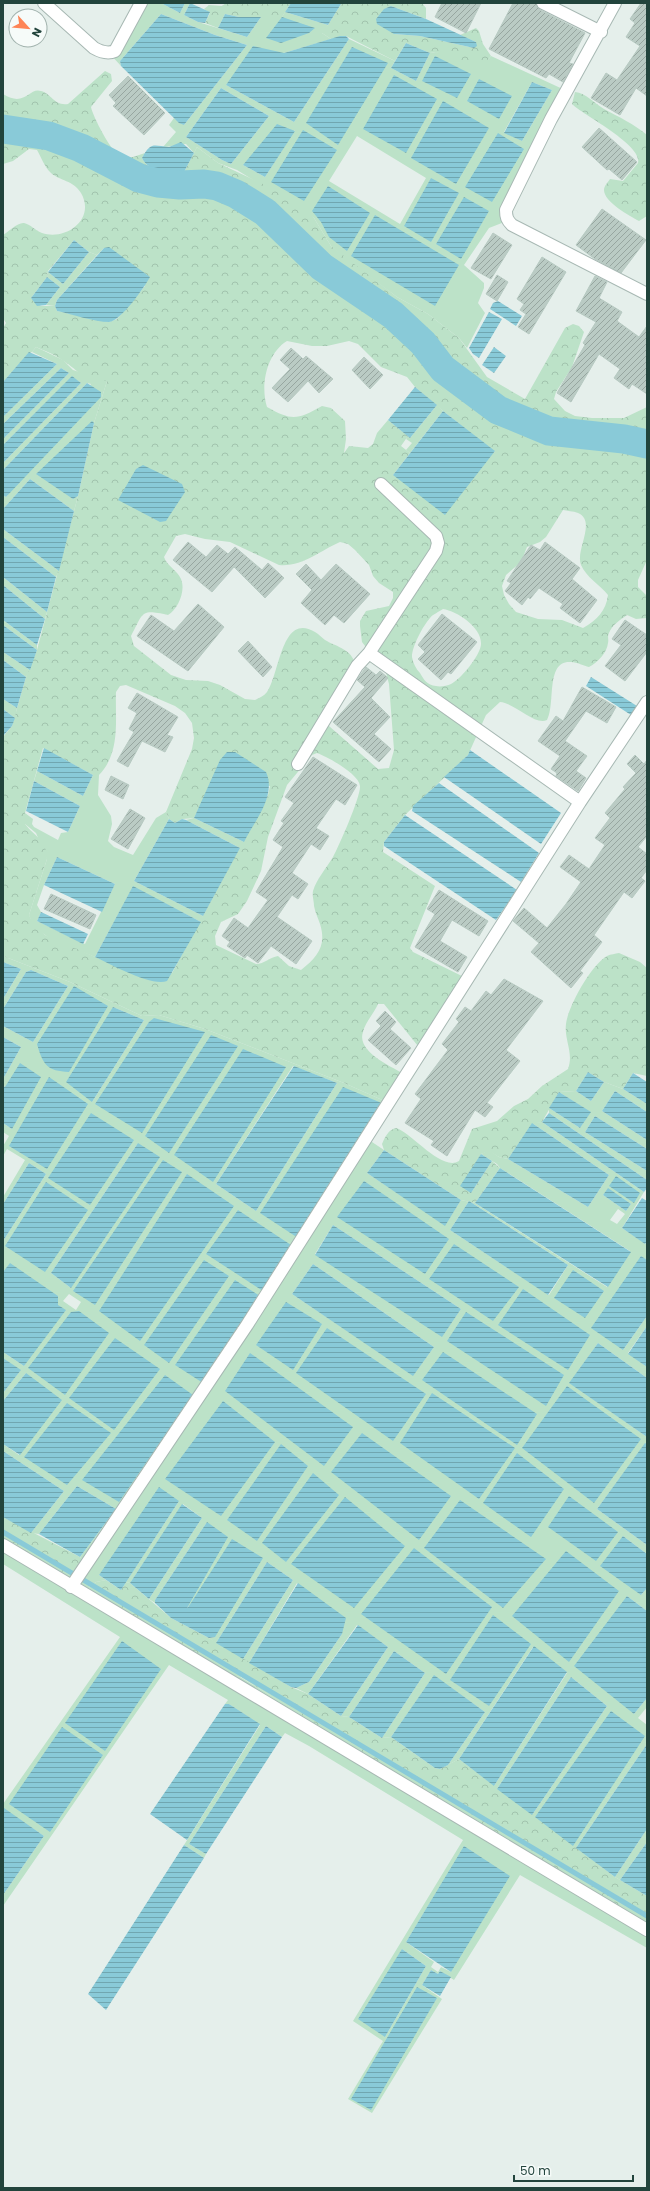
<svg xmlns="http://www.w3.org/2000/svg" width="650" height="2191" font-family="Poppins,sans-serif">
  <defs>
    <pattern id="forest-crowns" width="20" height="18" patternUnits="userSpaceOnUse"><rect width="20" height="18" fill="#bce2c8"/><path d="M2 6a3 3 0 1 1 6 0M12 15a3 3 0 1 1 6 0" fill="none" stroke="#a1c3ad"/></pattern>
    <pattern id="water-rules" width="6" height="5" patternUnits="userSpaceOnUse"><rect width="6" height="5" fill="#89cad8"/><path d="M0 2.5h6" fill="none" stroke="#70a6b0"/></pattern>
    <pattern id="building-hatch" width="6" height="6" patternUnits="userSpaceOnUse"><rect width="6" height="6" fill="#bacbc4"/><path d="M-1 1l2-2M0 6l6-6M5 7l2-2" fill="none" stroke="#97a6a0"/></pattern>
  </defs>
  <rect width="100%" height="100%" fill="#e5efeb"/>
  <path fill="#bce2c8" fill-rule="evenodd" d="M141,3h20l19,10 5,-10h5l-6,12 14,7 49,15 14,-20h21l3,-5 43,13 -6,8 9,6 -47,14h-6l-52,32 68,37 55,-83 46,22 -4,7 25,13 14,-28 6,-1 52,8 3,-4 76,35 -60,130 -18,7 -25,37 20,18v5l-6,15 7,10 -18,35 -8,-10 -31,-24 -31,-17 -55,-41 -11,-10 -17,-28 -77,-48 -19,-7 -21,-16 -3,6 -8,-9c-9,0 -15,3 -23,3l13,-15 -7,-7 5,-7 10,7 63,-80 -32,-10 -54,-21 -41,47 1,5 -12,-13zM532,82l20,8 -30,51 -18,-9zM221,88l48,28 -38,48 -9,-4 -36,-23zM295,130l-30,47 -22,-12zM357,136l69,42 -26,46 -71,-43z
    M89,252l8,3 -40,45 -2,6 -9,-1 14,-18 -13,-10 1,-5 15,12z
    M36,347l27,13 10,10 34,11 -13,42 -3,-1 -19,77 6,-3 -4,15 -44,-32 -27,30v-14l3,2 85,-113 -4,-1 -84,87v-7l78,-80 -9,-6 -69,68v-6l66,-66 -8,-5 -58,56v-7l54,-53 -25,-12z
    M437,405l6,6 -33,42 -4,-3 6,-7 -6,-4 2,-3 2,2z
    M3,529l56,42 -3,6 -53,-40z
    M3,577l44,35 -2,7 -42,-34z
    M3,620l34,25v5l-34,-25z
    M3,652l27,18 -4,7 -23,-17z
    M3,699l14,9 -2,10 -12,-9z
    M37,771l46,25 10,-21h6l-1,20 13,21 1,8 -4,17 6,6 19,8 23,-37 10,-6 3,7 -35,62 69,35 -2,6 -68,-35 -38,70c-21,-9 -59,-18 -66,-42l18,-56 -11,-26 -11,-9v-11l8,6 -1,5 2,3 24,13 3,-7 7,-1 12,-26 -46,-25zM57,857l58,27 -30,60 -48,-23 4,-9 -4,-7 7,-20z
    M194,818l50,24 -4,6 -54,-28z
    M3,956l67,26 72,34 17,-1 46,14 139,54 45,20 -23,35 18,12 -17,23 78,52 16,-25 14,3 132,84 23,-36 -130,-83 -3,-4 -16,-10 8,-4 10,7 9,2 80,48 21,-32 -77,-52 10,-1 102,70 -22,36 24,16 1,-2v18l-6,-3 -18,93 24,-34v10l-19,27 19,14v11l-49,-35 -28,40 77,54v7l-1,-1 -49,66 50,36v9l-24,-18 18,59 6,-7v23l-20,-15 7,118 13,-16v9l-9,11 9,7v19l-71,104 -44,-33 75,-109 -36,-29 -74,112 -3,-3 73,-113 -34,-26 -74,112 -11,6 37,-53 -51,-36 -43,61 -9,1 43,-65 -31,-22 -45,66 -8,-1 47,-69 -31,-22 -49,69 -12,-6 13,-6 33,-48 -45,-51 -48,80 -6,-4 50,-79 -26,-18 -51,81 -7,-5 6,-1 -26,-31 -2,2 20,-86 -52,78v3l-6,-4 53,-81 -19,-14 -53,79 -4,-1 53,-81 -80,74 7,5 -10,2 -7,5 2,4 50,33 88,52 11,1 407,246v25l-127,-73 -66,105 -14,-9 -2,3 -7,-4 -9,15 20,14 -70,114 -24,-14 35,-58 -30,-20 110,-181 -154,-94 -24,-13 -3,4 -16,-11 -77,118 17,10 -2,4 -20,-13 76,-120 -31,-21h-4l3,-4 -59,-35 -166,241v-11l41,-59 -40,-27 -1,1v-6l117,-167 -117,-73v-19l80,15 -3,-3 36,-48 -39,-23 -38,48 -8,-1 33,-42 -61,-40v-7l16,11 7,-82 -23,28v-8l17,-22 -17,-13v-6l21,14 34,-61 -48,-41 -7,8v-31l43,-67 -17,-11 -26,41v-7l22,-37 -18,-11 -4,7v-10l6,-10 -6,-4v-9l9,6 -9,-50 18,-32 -18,-10v-11l30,16 35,-56 -37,-16 -5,2 -23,37v-10l18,-30 -18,-7zM113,1007l31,13 -52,82zM293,1066l44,17 -81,128 -40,-27zM138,1143l-67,144v1l-20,-15zM608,1189l23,15 -5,7 -23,-16zM469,1201l99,64 -19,30 -99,-65zM618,1209l7,5 -8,10 -7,-4zM333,1225l128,84 -19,27 -127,-82zM313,1264l121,83 -21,28 -121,-81zM69,1294l12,8 -5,8 -13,-9zM465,1846l-14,126 -10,-5 -3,5 -7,-5 3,-5 -28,-20zM402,1949l24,17 -41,71z
    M604,1082l19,7 24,15v8l-32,-21 -13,20 45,29v9l-52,-33 -10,16 62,39v9l-98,-67v-5l31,20 10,-16 -31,-20 17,-1 15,10z
    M647,1829v13l-27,38 -5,-3z"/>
  <path fill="url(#forest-crowns)" fill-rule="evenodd" d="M226,3h65l-9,14h-43l-14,-3 -7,14 -13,-5 5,-10 -6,-4 5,-4 13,1z
    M338,3h84l4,5v11l-35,-13 3,28 26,2 54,12 2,-6 -16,-7 16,-7 3,3 4,13 8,12 -3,4 -27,2 -25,-10 -6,1 -24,-10 -11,18 -49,-25 -15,3 -9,-6v-3l6,-5 13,-21z
    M105,71l6,3 1,7 -21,26c2,10 20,44 29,50h13l12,-4 -3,5c7,15 28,15 42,14l13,-25 21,16 73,34 23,21 17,28 66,51 31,17 31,24 28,39 38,22 40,-71 8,-4 6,2 5,6 -12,35 -16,25 -2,7 11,12 10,5 17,2h32l23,-11v153l-9,20v7l9,9v22l-11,1 -9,-4c-7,5 -15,10 -18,18 -2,4 0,6 -1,10 -1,10 -11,20 -19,24 -5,-1 -12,-5 -18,-5 -26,-2 -15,42 -24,58 -12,6 -32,-17 -47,-18l-14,13 -18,40 -63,60 -21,27 -1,10 52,34 -25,62 3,4 55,27 -46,72 -38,-47h-6c-4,9 -13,19 -15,28 -7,20 29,35 43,43l-17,28 -45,-20 -139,-54 -46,-14 -17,1 -72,-34 -67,-26v-219l9,-11 14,-49 11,-27 41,-154 16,-73 13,-42c-25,0 -26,-9 -45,-21 -8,-6 -17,-9 -26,-13l-4,5 -3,1 -26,29v-54l3,-5 -3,-5v-83c5,-3 15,-13 21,-12 6,1 12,8 18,10 24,8 54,-14 39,-40 -8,-13 -21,-12 -30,-20 -6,-5 -10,-16 -14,-23l-8,-1 -16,12 -10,3v-70c22,14 26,-7 38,-3 11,3 13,15 27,13zM74,240l15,12 8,3 7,-7 41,38 -28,33 -8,3 -52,-11 -2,-5h-14l-10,-8 16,-21 1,-6zM287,341l25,5h15l22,-5 9,3 23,23 26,10 8,10 28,24 52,41 -102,23 17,-22 -9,-7 7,-10 -20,-16 -11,13 -4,11 -5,4 -19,-2 -5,7 2,-14 -1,-18 -14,-13 -9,-2c-25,14 -30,15 -55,1 -7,-22 0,-54 20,-66zM563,510c4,1 10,1 15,3 19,8 -3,37 3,52 5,12 19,20 27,30 -2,16 -11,25 -25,33l-21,-8 -24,-1 -22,-7 -7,-8 -5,-9 -2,-9 4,-11 15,-13 6,-15 13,-5 6,-5zM185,534l20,5 25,3 49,23c24,2 40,-14 61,-23l8,2 7,6 14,15 4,11 6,7 14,9v6l-4,8 -23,5 -6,10v5l2,16 24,31 3,11 5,66 -5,18 -11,1 -49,-43 -6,-13 31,-52c-4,-12 -19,-15 -29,-21 -4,-3 -6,-6 -10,-8 -34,-20 -35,42 -48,60 -3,4 -8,6 -12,8l-10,-1 -25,-14 -12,-4 -22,-1 -15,-5 -37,-29 -3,-10c13,-24 9,-27 37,-21 10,-6 18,-24 13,-36 -4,-9 -14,-13 -17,-22l12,-21zM443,609c14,2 38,18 38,34 1,11 -21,37 -30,41 -4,2 -11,3 -15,2 -9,-1 -12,-6 -16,-13 -4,-4 -7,-10 -8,-16 0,-11 11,-31 18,-39 3,-4 9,-6 13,-9zM126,685l49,21 10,7 7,10 2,15 -2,11 -26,63 3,7 6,4 7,-4 12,-1 18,-36 58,4 -2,9 -96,178 -26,6 -101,-44 -14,-16 -2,-4 18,-56c0,-19 -12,-22 -22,-35v-11l18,-65 50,27h6c22,-23 16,-55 17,-83l4,-6zM317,753c11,4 42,21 43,33 1,10 -21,60 -27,71 -7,12 -16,21 -20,34 -1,5 1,10 1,15 1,6 4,12 6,18 7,22 -3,33 -19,46l-12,-4 -11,-10c-8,1 -14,8 -22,8l-40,-19 -1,-9 6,-14 17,-8 9,-13 14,-30 7,-34 19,-52 25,-30z
    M575,92c11,1 19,11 29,17 15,8 30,15 43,26v81l-8,5c-9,-5 -35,-19 -35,-31 0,-4 4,-8 6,-11l13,2 15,-18c5,-18 -55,-48 -66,-59z
    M619,953l21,9 7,6v108l-14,-3 -10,16 -19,-7 -16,-10 -12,19 -17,1 -17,30 -10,2 -24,35 -9,-2 -10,-6 -8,3 -10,39 21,-32 8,7 -25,35 -14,-3 -77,-50 -2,-6c3,-7 6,-14 14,-16 16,5 46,44 63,33l13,-32 25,-8 17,-15 14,-7 14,-13 26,-17c6,-16 -4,-29 -2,-45 2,-18 26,-60 41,-68 4,-2 8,-2 12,-3z
    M3,1517l77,40 3,3 -8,21 -72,-36z
    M106,1580l15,10 5,-8 4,1 41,35 38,20 82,49 17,7 33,22 8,1 33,21 9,-1 44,31 5,1 19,-10 156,118 32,19v27l-211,-124 -195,-122 -12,-1 -88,-52 -50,-33 -2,-4 7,-5z"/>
  <path fill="url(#water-rules)" d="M161,3h24l-5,10z
    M190,3l20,9 -5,11 -7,-1 -14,-7z
    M291,3h47l3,1 -13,21 -43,-13z
    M391,6l35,13 50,23 1,4 -3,2 -54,-12 -26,-2 -17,-10 -1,-5 8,-10z
    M161,14l54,21 32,10 -63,80 -5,-2 -58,-57 -1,-5z
    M225,14l14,3h22l-14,20 -29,-9z
    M282,17l33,11 -6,5 -28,10 -15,-5z
    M340,36h6l3,3 -55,83 -68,-37 27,-39 31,7z
    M406,43l24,10 -14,28 -25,-13z
    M352,47l36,16 -50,82 -32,-22z
    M435,56l36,18 -14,24 -35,-17z
    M394,75l43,24 -31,54 -43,-24z
    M479,79l33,17 -13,23 -32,-18z
    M532,82l20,8 -30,51 -18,-8z
    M221,88l48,28 -38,48 -9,-4 -36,-23z
    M443,101l46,27 -33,56 -45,-26z
    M277,124l18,7 -30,46 -22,-12z
    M303,130l34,20 -33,51 -33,-19z
    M498,133l26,16 -32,53 -27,-15z
    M181,142l13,11 -10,19c-14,1 -35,1 -42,-14 9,-17 12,-12 27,-11z
    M431,178l28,15 -28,49 -27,-16z
    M328,186l42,27 -23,38 -18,-14 -8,-15 -9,-11z
    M464,197l25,14 -28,48 -25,-15z
    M375,215l84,50 -24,41 -84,-50z
    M74,240l15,12 -26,32 -15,-12z
    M109,247l41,30c-6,11 -29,44 -41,45 -14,0 -38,-8 -52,-11l-2,-5 2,-6 47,-52z
    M47,277l13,10 -14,18 -9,1 -6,-8z
    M498,301l24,15 -6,10 -26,-17 3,-6z
    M489,312l13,7 -23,39 -6,-4 -4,-6z
    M494,347l12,9 -12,17 -12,-8z
    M29,352l28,12 -54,53v-35z
    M61,368l8,5 -66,66v-15z
    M72,376l9,7 -78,80v-18z
    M87,383l14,9v5l-95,100 -3,-2v-25z
    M415,387l22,18 -27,33 -22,-18z
    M443,411l52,40 -50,64 -52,-40z
    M92,421l2,2 -16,73 -5,3 -37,-25z
    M143,465l39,19 3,8 -19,29 -6,1 -42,-22 18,-31z
    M30,479l44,32 -15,60 -56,-42v-20z
    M3,537l53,40 -9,35 -44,-35z
    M3,585l42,34 -8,26 -34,-25z
    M3,625l34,25 -7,20 -27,-18z
    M3,660l23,17 -9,31 -14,-9z
    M591,677l46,29 -6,9 -45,-29z
    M3,709l12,9 -3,8 -8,9z
    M44,748l49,27 -10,21 -46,-25z
    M470,750l91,63 -20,31 -97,-67 24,-22z
    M227,752h8l31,20c11,23 -12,50 -22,70l-50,-24 26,-58z
    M34,781l46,25 -12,26 -42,-21z
    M439,783l100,70 -18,29 -109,-71 1,-5z
    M405,815l112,75 -21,30 -112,-74v-4z
    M169,819l6,4 7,-4 4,1 54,28 -37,68 -69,-35z
    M57,857l58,27 -13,28 -58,-27z
    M133,886l68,36 -34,59c-15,6 -57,-17 -72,-24z
    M41,912l47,22 -5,10 -46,-23z
    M3,962l18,7 -18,30z
    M31,970l37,16 -35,56 -30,-16v-17l23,-37z
    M74,986l34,20 -39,66c-22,-1 -26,-7 -32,-28z
    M113,1007l31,13 -52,82 -26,-20z
    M154,1018l51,14 -63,101 -47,-29 54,-82z
    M211,1035l27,11 -69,107 -24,-17z
    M3,1037l18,10 -18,32z
    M243,1049l43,18 -73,115 -39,-27z
    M20,1063l21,14 -29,52 -9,-6v-37l2,1z
    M294,1066l43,17 -81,128 -40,-27z
    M588,1072l16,10 -13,19 -15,-10z
    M633,1073l14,9v22l-24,-15z
    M49,1077l39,27 -41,65 -38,-23z
    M343,1087l41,17 -86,134 -38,-25z
    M615,1091l32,21v28l-45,-29z
    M559,1092l32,20 -11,16 -31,-20z
    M91,1113l43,27 -44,65 -42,-27z
    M549,1113l98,67v8l-3,4 -102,-70z
    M595,1116l52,33v22l-62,-39z
    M532,1123l77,52 -21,32 -80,-48z
    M138,1143l22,14 -89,131 -20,-15z
    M384,1150l77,50 -16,26 -78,-53z
    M481,1154l11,7 -21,32 -11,-7z
    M163,1160l19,12 -87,133 -22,-14z
    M29,1163l17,11 -43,67v-37z
    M500,1168l131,84 -23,35 -133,-84z
    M187,1174l47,32 -94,135 -41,-30z
    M616,1176l24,17 -6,10 -25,-17z
    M364,1181l85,58 -24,35 -88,-57z
    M46,1182l42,28 -43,62 -40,-26z
    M608,1188l23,16 -5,7 -23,-16z
    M642,1198l5,3v41l-2,2 -23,-16z
    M469,1201l99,64 -20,30 -98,-65z
    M238,1210l53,35 -28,46 -57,-37z
    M333,1225l128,84 -19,28 -127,-82z
    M454,1244l65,43 -26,34 -64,-42z
    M641,1256l6,4v56l-24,34 -32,-22z
    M204,1260l25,16 -60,87 -25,-18z
    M10,1263l48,33v9l8,5 -42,56 -21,-14v-80z
    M313,1264l121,83 -21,29 -121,-82z
    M573,1270l31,21 -19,27 -31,-20z
    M235,1280l25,16 -57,87 -28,-18z
    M523,1289l67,46 -22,35 -70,-45z
    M286,1302l36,22 -29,46 -37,-25z
    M79,1311l30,22 -44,62 -37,-27 43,-56z
    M466,1312l98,63 -18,31 -99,-65z
    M647,1326v41l-19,-13z
    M327,1328l99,66 -33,47 -97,-68z
    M115,1338l45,31 -46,61 -45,-32z
    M598,1343l49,35v59l-78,-54z
    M443,1352l94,62 -20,31 -95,-65z
    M250,1353l103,74 -29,39 -99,-75z
    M3,1358l18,12 -18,23z
    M26,1373l36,27 -42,55 -17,-11v-43z
    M165,1375l28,20 -74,107 -37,-22z
    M567,1386l74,53 -47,64 -72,-55z
    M432,1393l83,55 -36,51 -79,-56z
    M223,1401l52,41 -54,74 -56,-37z
    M67,1403l44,30 -44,52 -43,-28z
    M362,1433l89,63 -32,44 -88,-68z
    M645,1443l2,1v101l-50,-36z
    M281,1444l27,22 -51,75 -30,-21z
    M3,1451l61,40 -33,42 -28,-16z
    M517,1453l47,36 -33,48 -48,-34z
    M313,1473l26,22 -53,67 -24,-19z
    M77,1486l39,23 -36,48 -41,-23z
    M159,1487l20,14 -58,89 -22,-15z
    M569,1496l49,36 -22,29 -48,-34z
    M345,1497l60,49 -51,62 -63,-44z
    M460,1500l86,59 -43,49 -79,-60z
    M182,1504l20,14 -53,81 -19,-16z
    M207,1522l21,15 -41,71 2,-2 43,-67 31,19 -48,79 -6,1 -38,-20 -16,-15v-3z
    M623,1536l24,18v34l-6,7 -41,-29z
    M414,1548l78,59 -46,67 -85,-60z
    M566,1551l53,40 -50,71 -57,-46z
    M267,1562l26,18 -50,79 -27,-16z
    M298,1583l48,35 -4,16 -33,48 -13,6 -5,-1 -42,-24z
    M627,1596l20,15v87l-13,16 -60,-48z
    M493,1615l38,29 -42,62 -39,-26z
    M358,1625l30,22 -47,69 -33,-22z
    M122,1641l39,28 -56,82 -40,-28z
    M534,1646l33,26 -73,114 -35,-27z
    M394,1651l31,22 -43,65 -33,-21z
    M434,1675l51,37 -37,53 -8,4 -5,-1 -44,-31z
    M571,1677l36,29 -75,109 -35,-26z
    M225,1704h4l31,20 -73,116 -37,-26z
    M611,1711l34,25 -72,110 -38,-29z
    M266,1726l16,11 -76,117 -17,-10z
    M62,1727l41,28 -53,77 -41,-28z
    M647,1744v85l-32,48 -39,-29z
    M4,1808l40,28 -41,59v-85z
    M647,1842v54l-27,-16z
    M184,1845l20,13 -98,152 -18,-16z
    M464,1846l46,30 -59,96 -45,-30z
    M402,1949l24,17 -41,71 -27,-18z
    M431,1970l7,4 2,-3 11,6 -11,19 -18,-11z
    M417,1987l20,11 -66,112 -20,-11z"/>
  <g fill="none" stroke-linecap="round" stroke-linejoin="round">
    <path stroke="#89cad8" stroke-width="5" d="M3,1532l644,384"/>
    <path stroke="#89cad8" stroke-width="29" d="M3,129l46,7 32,12 58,30 19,5 22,2 24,-1 13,2 19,8 29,18 57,55 71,48 30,28 20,26 55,41 51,21 75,8 23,5"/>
  </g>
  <path fill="url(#building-hatch)" stroke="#b7cac2" d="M442,3h39l-15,30 -31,-16z
    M513,3h23l4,7 45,23 -16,30 4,1 -10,18 -14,-8 -3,4 -57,-29z
    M641,3h6v93l-11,-8 -16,27 -29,-17 15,-25 11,7 23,-34 -14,-9 9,-14 -5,-4z
    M128,76l37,37 -21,22 -31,-29 3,-3 -7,-8z
    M599,128l38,34 -15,18 -13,-11 -2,1 -25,-23z
    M602,209l44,31 -25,33 -26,-14 -19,-14z
    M493,233l19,12 -21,34 -20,-11z
    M542,257l24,15 -37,62 -11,-7 8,-13 -6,-4 4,-6 -7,-5z
    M497,275l11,7 -11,19 -11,-7z
    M595,276l12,6 -8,16 23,14 -5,9 22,16 8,-11v68l-15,-10 -3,5 -15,-11 6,-9 -21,-15 -28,48 -14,-9 28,-48 -2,-2 13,-21 -20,-11z
    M291,348l12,11 3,-3 27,23 -14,14 -11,-12 -20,21 -16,-14 18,-19 -10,-9z
    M364,357l19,18 -13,14 -18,-19z
    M188,542l18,15 11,-12 11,9 7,-7 27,23 6,-7 16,15 -19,20 -31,-31 -22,25 -39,-32z
    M545,542l35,26 -8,11 25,21 -17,23 -20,-15 3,-4 -24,-16 -9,11 -2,-2 -6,8 -17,-14 6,-8 -4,-2 24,-36 9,5z
    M306,564l15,16 15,-16 34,30 -26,29 -10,-8 -9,10 -24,-22 11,-13 -16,-16z
    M198,604l26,23 -36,44 -51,-35 14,-21 23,16z
    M442,614l35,28 -26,32 -3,-2 -7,8 -23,-21 7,-7 -7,-7z
    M625,620l22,15v17l-22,29 -20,-15 16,-21 -9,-6z
    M248,641l24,26 -9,10 -25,-26z
    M366,667l10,8 4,-4 8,7 -17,20 19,19 -16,17 17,15 -12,13 -46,-40 32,-35 -8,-7z
    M582,687l34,20 -9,16 -21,-12 -21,30 22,15 -11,15 10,7 -8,13 -22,-15 1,-3 -6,-4 9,-13 -22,-15 18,-25 7,5z
    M137,693l41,24 -11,18 6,2 -8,15 -23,-11 -14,26 -11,-6 17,-29 -5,-3 8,-16 -9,-5z
    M635,755l9,9 3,-4v76l-9,11 9,7v16l-6,8 4,3 -13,17 -8,-6 -30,43 8,7 -22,29 3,2 -12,15 -40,-36 8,-9 -26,-22 11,-13 23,20 19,-24 15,-22 -21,-15 9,-12 20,14 16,-24 -10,-7 15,-20 -5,-5 20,-24 -2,-2 13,-14 -9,-9z
    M313,757l44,28 -12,20 -9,-6 -20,29 13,8 -9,14 -9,-6 -19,29 16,11 -10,15 -6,-4 -15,22 35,24 -16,23 -25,-18 -13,17 -11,-8 -2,3 -18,-12 3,-4 -8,-6 12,-18 14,10 20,-28 -12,-8 27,-45 -10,-7 11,-17 -3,-2 13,-18 -9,-6z
    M111,776l18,9 -6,14 -18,-9z
    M130,809l15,9 -17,31 -17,-10z
    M439,890l49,31 -9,15 -27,-16 -12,21 27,16 -9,15 -43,-25 20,-33 -8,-5z
    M51,894l45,21 -6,14 -46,-20z
    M504,979l39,22 -37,49 14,11 -33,42 6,4 -8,10 -10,-7 -28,46 -16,-11 3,-4 -29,-18 16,-24 -6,-5 33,-44 -6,-6 17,-22 -3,-3 9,-12 6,4 15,-20 5,4z
    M385,1011l11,11 -6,7 21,19 -15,17 -28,-25 13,-14 -5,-5z"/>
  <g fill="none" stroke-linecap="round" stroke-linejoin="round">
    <g stroke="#a7b8b3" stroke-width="14">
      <path id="minor" d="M44,3l50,45c7,4 14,6 21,3l26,-48
        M543,3l58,29
        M615,3l-64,116 -45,91c0,7 1,10 6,15l135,69
        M369,653l211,149
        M298,764l59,-98 12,-13 67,-102 2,-8 -2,-7 -55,-52
        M3,1545l644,385
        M71,1587l176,-262 333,-523 67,-100"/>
    </g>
    <use href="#minor" stroke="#fff" stroke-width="12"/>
  </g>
  <rect width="650" height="2191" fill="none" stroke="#22443c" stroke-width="8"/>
  <g transform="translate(28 28) rotate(117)"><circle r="19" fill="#f6fbf9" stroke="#a1b2ad"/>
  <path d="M0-3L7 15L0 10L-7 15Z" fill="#fe8455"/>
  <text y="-6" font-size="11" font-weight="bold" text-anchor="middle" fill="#22443c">N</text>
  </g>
  <path d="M514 2175v6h119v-6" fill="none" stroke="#22443c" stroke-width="2"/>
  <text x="520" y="2175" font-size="12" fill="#22443c" stroke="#f6fbf9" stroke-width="3" paint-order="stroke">50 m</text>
</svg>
